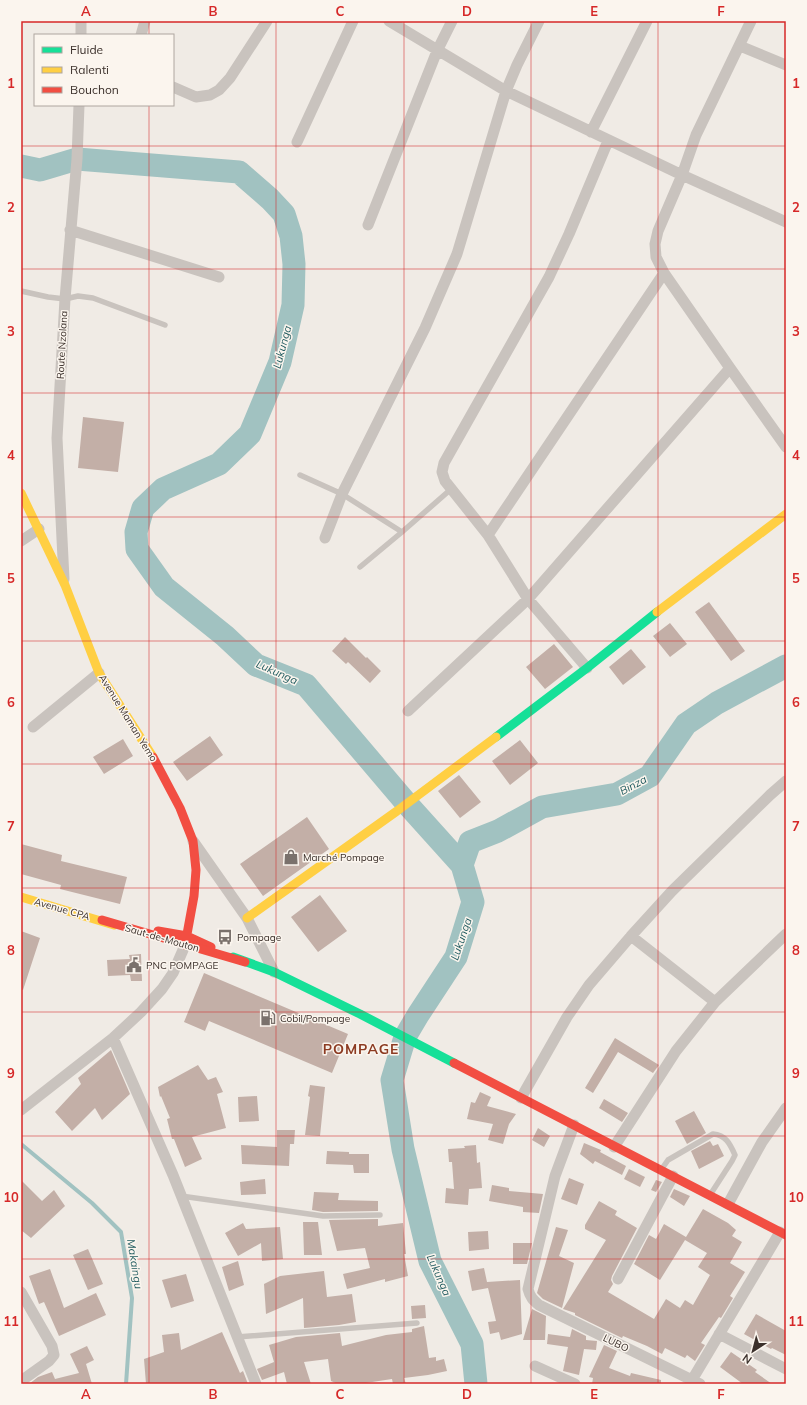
<svg xmlns="http://www.w3.org/2000/svg" width="807" height="1405" font-family="Mulish,sans-serif">
  <rect width="100%" height="100%" fill="#f0ebe5"/>
  <g fill="none" stroke-linecap="round" stroke-linejoin="round">
    <path stroke="#a1c2c1" stroke-width="4" d="M21,1144l71,59 29,29 11,66 -6,86"/>
    <path stroke="#a1c2c1" stroke-width="23" d="M21,166l19,4 37,-11 162,13 31,27 14,15 7,22 3,28 -1,41 -13,57 -30,72 -31,30 -56,25 -20,19 -7,24 1,17 27,38 61,49 31,29 50,20 102,120 54,60 11,37 -17,55 -38,58 -13,22 -13,43 11,69 27,112 42,83 4,40
      M462,865l8,-23 28,-11 44,-24 75,-13 33,-18 36,-52 31,-21 69,-37"/>
  </g>
  <path fill="#c3afa7" d="M83,417l41,5 -6,50 -40,-4z
    M709,602l36,49 -14,10 -36,-49z
    M670,623l17,21 -17,13 -17,-21z
    M345,637l21,21 1,-1 14,14 -11,12 -22,-21 -2,2 -14,-13z
    M554,644l19,23 -28,22 -19,-22z
    M631,649l15,18 -23,18 -14,-18z
    M210,736l13,19 -36,26 -14,-19z
    M123,739l10,17 -29,18 -11,-17z
    M520,740l18,23 -28,22 -18,-24z
    M459,775l22,27 -21,16 -22,-27z
    M307,817l22,32 -66,47 -23,-32z
    M21,844l41,11 -1,6 66,16 -7,27 -60,-15 1,-4 -40,-11z
    M320,895l27,36 -29,21 -27,-35z
    M21,931l19,7 -17,52 -2,-1z
    M141,954l1,27h-11l-1,-6 -22,1 -1,-16 23,-1 -1,-4z
    M204,973l144,61 -16,39 -123,-52 -4,10 -21,-9z
    M615,1038l44,27 -6,8 -35,-21 -25,41 -8,-5z
    M111,1050l19,44 -28,26 -7,-12 -23,23 -17,-19 26,-28 -3,-6z
    M198,1065l10,15 8,-3 7,15 -6,2 9,34 -34,9 10,22 -17,8 -11,-28h-2l-5,-20 3,-1 -9,-22 -1,1 -2,-10z
    M310,1085l15,2 -5,49 -15,-1 5,-38 -2,-1z
    M480,1092l11,5 -4,9 29,8 -7,10 -6,20 -15,-4 5,-16 -26,-5 4,-17 4,1z
    M257,1096l2,25 -20,1 -1,-25z
    M604,1099l24,14 -6,9 -23,-14z
    M694,1111l12,22 -19,11 -12,-23z
    M538,1128l12,8 -6,11 -12,-7z
    M277,1130h18l-1,14h-4l-1,22 -47,-2 -1,-19 36,2z
    M710,1141l3,5 5,-2 6,12 -25,13 -8,-18z
    M584,1143l17,7 -1,2 26,14 -4,9 -27,-14 -2,3 -13,-10z
    M476,1145l1,18 3,-1 2,26 -13,1 -1,16 -23,-2 1,-15 8,1 -2,-27h-3l-1,-13 17,-1 -1,-2z
    M327,1151l22,1v2h20v19h-15l-1,-8 -27,-1z
    M629,1169l16,8 -5,10 -16,-8z
    M569,1178l15,6 -7,21 -16,-6z
    M265,1179l1,15 -25,1 -1,-13z
    M21,1180l21,21 12,-11 11,16 -34,32 -10,-8z
    M656,1180l6,2 -6,10 -5,-2z
    M492,1185l17,3v3l34,3 -4,19 -16,-1v-5l-34,-6z
    M674,1189l16,7 -6,10 -14,-9z
    M314,1192l25,1 -1,7 40,1v10l-55,1 -11,-2z
    M599,1201l18,10 -2,4 22,13 -25,48 -1,4 2,4 -5,8 46,27 12,-20 14,9 5,-8 8,5 17,-30 -12,-8 9,-14 -22,-13 -25,40 -26,-16 15,-29 7,4 8,-15 22,13 17,-28 25,14 8,7 -4,6 10,6 -12,21 15,9 -15,24 3,2 -12,20 -2,-1 -18,26 4,2 -10,16 -8,-6 -2,3 -20,-10 -3,6 -15,-8 -24,-10 -1,2 -47,-23v-2l-12,-4 43,-69 -21,-11v-4z
    M378,1219v7l25,-3 3,31h-2l4,22 -23,6v-3l-38,10 -4,-15 27,-6 -5,-20 -28,3 -8,-31z
    M303,1222h15l4,33h-18z
    M243,1223l3,6 34,-2 3,32 -21,2 -1,-18 -23,13 -13,-23z
    M556,1227l12,3 -9,26 15,7 -12,45 -19,-9 -6,-6z
    M488,1231l1,18 -20,2 -1,-19z
    M513,1243h19l-5,21h-14z
    M88,1249l15,35 -15,6 -15,-35z
    M238,1261l6,24 -15,6 -7,-24z
    M484,1268l3,14 33,-2 2,54 -21,6 -2,-8 -9,2 -2,-12 8,-1 -8,-33 -16,3 -4,-20z
    M50,1269l14,39 32,-15 10,22 -47,21 -15,-34 -5,2 -10,-28z
    M324,1271l3,26 25,-3 4,28 -17,3 -35,3 -1,-30 -37,16 -2,-30 16,-8z
    M186,1274l8,27 -23,7 -9,-28z
    M425,1305l1,13 -14,1 -1,-13z
    M532,1309l14,7 -1,24h-22z
    M756,1314l30,17v24l-14,-7 -1,1 -27,-15z
    M424,1326l5,32 7,-1v4l8,-2 3,12 -19,4 -24,3 2,6h-13l-1,-5 -33,5h-21l-7,-3 -3,-22 -24,3 7,22h-24l-3,-12 -22,8 -5,-11 17,-7 -5,-17 27,-8 44,-4 2,13 44,-11 26,-3v-3z
    M572,1329l14,7v4l11,1 -1,9 -12,-1 -5,26 -16,-4 5,-24 -21,-3 1,-10 22,3z
    M222,1332l18,41 3,-2 5,13h-102l-2,-25 20,-7 -2,-17 17,-2 2,17z
    M604,1345l13,6 -8,17 21,8 1,-3 30,7v4h-69l1,-6 -4,-1z
    M87,1346l7,14 -8,4 6,20h-63l9,-7 14,-5 3,7 24,-6 -9,-19z
    M731,1352l26,18 -2,2 17,12h-29l-23,-17z"/>
  <g fill="none" stroke-linecap="round" stroke-linejoin="round">
    <path stroke="#c9c3be" stroke-width="5.5" d="M21,291l27,6 17,2 13,-3 15,2 72,27
      M300,475l42,19 60,38
      M360,567l42,-35 48,-42
      M661,1170l7,-10 45,-26c13,1 17,10 22,21l-3,6 -22,34
      M181,1196l142,20 57,-1
      M237,1337l180,-14"/>
    <path stroke="#c9c3be" stroke-width="11" d="M389,21l117,70 176,84 104,47
      M751,21l-55,114 -14,40 -24,56 -3,13 1,13 8,16 66,95 56,79
      M81,35v-14
      M141,35l4,-14
      M740,46l46,19
      M173,87l23,10 14,-2 9,-5 11,-12 37,-57
      M591,132l56,-111
      M297,142l56,-121
      M368,225l69,-174 15,-30
      M70,230l149,47
      M488,535l176,-262
      M325,538l17,-44 83,-166 32,-74 49,-163 11,-26 22,-44
      M21,541l18,-12
      M64,579l-7,-141 8,-139 12,-140 2,-54
      M587,668l-59,-69 -40,-64 -43,-54 -3,-9 2,-9 105,-186 20,-43 39,-93
      M408,711l120,-112 202,-231
      M33,727l66,-54
      M193,841l54,77 27,54
      M631,936l84,66
      M113,1038l60,137 83,209
      M521,1098l46,-81 22,-32 42,-49 41,-45 98,-96 16,-14
      M21,1110l92,-72 28,-26 21,-23 11,-16 10,-23
      M574,1125l-19,51 -27,113c2,8 5,11 11,16l161,79
      M614,1147l62,-96 39,-49 71,-68
      M728,1204l34,-62 24,-34
      M618,1279l55,-103
      M21,1292l31,54 2,9 -5,6 -28,20
      M719,1334l67,35
      M535,1366l40,18
      M692,1380l88,-148"/>
    <path stroke="#16e098" stroke-width="9" d="M496,737l91,-69 70,-56
      M233,957l41,15 86,42 94,49"/>
    <path stroke="#ffcf43" stroke-width="9" d="M21,493l44,92 34,88 54,84
      M657,612l129,-98
      M21,897l93,28
      M247,918l150,-107 99,-74"/>
    <path stroke="#f24e42" stroke-width="9" d="M153,757l27,51 13,33 3,29 -2,26 -9,49
      M158,931l29,5 24,11
      M454,1063l332,172"/>
    <path stroke="#f24e42" stroke-width="9" d="M102,920l143,42"/>
  </g>
  <path fill="none" stroke="#d62828" stroke-width="1" stroke-opacity="0.55" d="M149,21v14M276,21v1363M404,21v1363M531,21v1363M658,21v1363M149,105v1279M21,146h765M21,269h765M21,393h765M21,517h765M21,641h765M21,764h765M21,888h765M21,1012h765M21,1136h765M21,1259h765"/>
  <defs>
    <g id="shop-bare" transform="scale(1.2)"><path d="M-5-2.5h2.3a2.7 3.5 0 0 1 5.4 0H5L5.5 6h-11ZM-1.5-2.5h3a1.5 2.3 0 0 0-3 0Z" fill="#7a716c" stroke="#fbf5ee" stroke-width="2.5" paint-order="stroke"/></g>
    <g id="bus-bare" transform="scale(1.2)"><path d="M-5-6H5V4H4V6H2V4H-2V6H-4V4H-5ZM-3.5-4V0h7V-4ZM-3.5 1.2v1.5H-2V1.2ZM2 1.2v1.5H3.5V1.2Z" fill="#7a716c" stroke="#fbf5ee" stroke-width="2.5" paint-order="stroke"/></g>
    <g id="civic-bare" transform="scale(1.2)"><path d="M-.6-6.5H3V-4.5H.6V-3L4-1V1h2V6H-6V1h2V-1L-.6-3ZM-1.2 2.5V6h2.4V2.5Z" fill="#7a716c" stroke="#fbf5ee" stroke-width="2.5" paint-order="stroke"/></g>
    <g id="fuel-bare" transform="scale(1.2)"><path d="M-5.5-6h7V0h2V4h1.3V-2.5L3-4.5l.8-.8L6-3V5H2.5V1h-1V6h-7ZM-4.2-4.7v3.2H.2V-4.7Z" fill="#7a716c" stroke="#fbf5ee" stroke-width="2.5" paint-order="stroke"/></g>
  </defs>
  <g fill-rule="evenodd">
    <use href="#shop-bare" x="291" y="857"/>
    <use href="#bus-bare" x="225" y="937"/>
    <use href="#civic-bare" x="134" y="965"/>
    <use href="#fuel-bare" x="268" y="1018"/>
  </g>
  <g text-anchor="middle" dominant-baseline="central" stroke-width="3" stroke-linejoin="round" paint-order="stroke">
    <g font-size="10" fill="#3b302b" stroke="#fbf5ee">
      <text transform="translate(62 345) rotate(-87)">Route Nzolana</text>
      <text transform="translate(128 718) rotate(58)">Avenue Maman Yemo</text>
      <text transform="translate(62 909) rotate(16)">Avenue CPA</text>
      <text transform="translate(162 938) rotate(16)">Saut-de-Mouton</text>
      <text transform="translate(616 1343) rotate(26)">LUBO</text>
    </g>
    <g font-size="10" fill="#3b302b" stroke="#fbf5ee" text-anchor="start">
      <text x="303" y="857">Marché Pompage</text>
      <text x="237" y="937">Pompage</text>
      <text x="146" y="965">PNC POMPAGE</text>
      <text x="280" y="1018">Cobil/Pompage</text>
    </g>
    <g font-size="11" font-style="italic" fill="#1f5a5e" stroke="#fbf5ee">
      <text transform="translate(282 347) rotate(-75)">Lukunga</text>
      <text transform="translate(277 672) rotate(24)">Lukunga</text>
      <text transform="translate(633 785) rotate(-28)">Binza</text>
      <text transform="translate(461 939) rotate(-71)">Lukunga</text>
      <text transform="translate(135 1264) rotate(81)">Makaingu</text>
      <text transform="translate(439 1275) rotate(66)">Lukunga</text>
    </g>
    <g font-size="14" font-weight="bold" letter-spacing="1" fill="#8c3b22" stroke="#fbf5ee">
      <text x="361" y="1049">POMPAGE</text>
    </g>
  </g>
  <rect width="807" height="1405" fill="none" stroke="#fbf5ee" stroke-width="44"/>
  <rect x="34" y="34" width="140" height="72" fill="#fbf5ee" stroke="#aea6a0"/>
  <rect x="42" y="47" width="20" height="6" fill="#16e098" stroke="#aea6a0"/>
  <text x="70" y="54" font-size="12" fill="#3b302b">Fluide</text>
  <rect x="42" y="67" width="20" height="6" fill="#ffcf43" stroke="#aea6a0"/>
  <text x="70" y="74" font-size="12" fill="#3b302b">Ralenti</text>
  <rect x="42" y="87" width="20" height="6" fill="#f24e42" stroke="#aea6a0"/>
  <text x="70" y="94" font-size="12" fill="#3b302b">Bouchon</text>
  <g transform="translate(753 1351) rotate(216)" stroke="#fbf5ee" stroke-width="3" paint-order="stroke">
  <path d="M0-3L7 15L0 10L-7 15Z" fill="#3b302b"/>
  <text y="-6" font-size="11" font-weight="bold" text-anchor="middle" fill="#3b302b">N</text>
  </g>
  <rect x="22" y="22" width="763" height="1361" fill="none" stroke="#d62828" stroke-width="1.5"/>
  <g font-size="13" text-anchor="middle" font-weight="bold" fill="#d62828">
    <text x="86" y="16">A</text>
    <text x="213" y="16">B</text>
    <text x="340" y="16">C</text>
    <text x="467" y="16">D</text>
    <text x="594" y="16">E</text>
    <text x="721" y="16">F</text>
    <text x="11" y="88">1</text>
    <text x="796" y="88">1</text>
    <text x="11" y="212">2</text>
    <text x="796" y="212">2</text>
    <text x="11" y="336">3</text>
    <text x="796" y="336">3</text>
    <text x="11" y="460">4</text>
    <text x="796" y="460">4</text>
    <text x="11" y="583">5</text>
    <text x="796" y="583">5</text>
    <text x="11" y="707">6</text>
    <text x="796" y="707">6</text>
    <text x="11" y="831">7</text>
    <text x="796" y="831">7</text>
    <text x="11" y="955">8</text>
    <text x="796" y="955">8</text>
    <text x="11" y="1078">9</text>
    <text x="796" y="1078">9</text>
    <text x="11" y="1202">10</text>
    <text x="796" y="1202">10</text>
    <text x="11" y="1326">11</text>
    <text x="796" y="1326">11</text>
    <text x="86" y="1399">A</text>
    <text x="213" y="1399">B</text>
    <text x="340" y="1399">C</text>
    <text x="467" y="1399">D</text>
    <text x="594" y="1399">E</text>
    <text x="721" y="1399">F</text>
  </g>
</svg>
